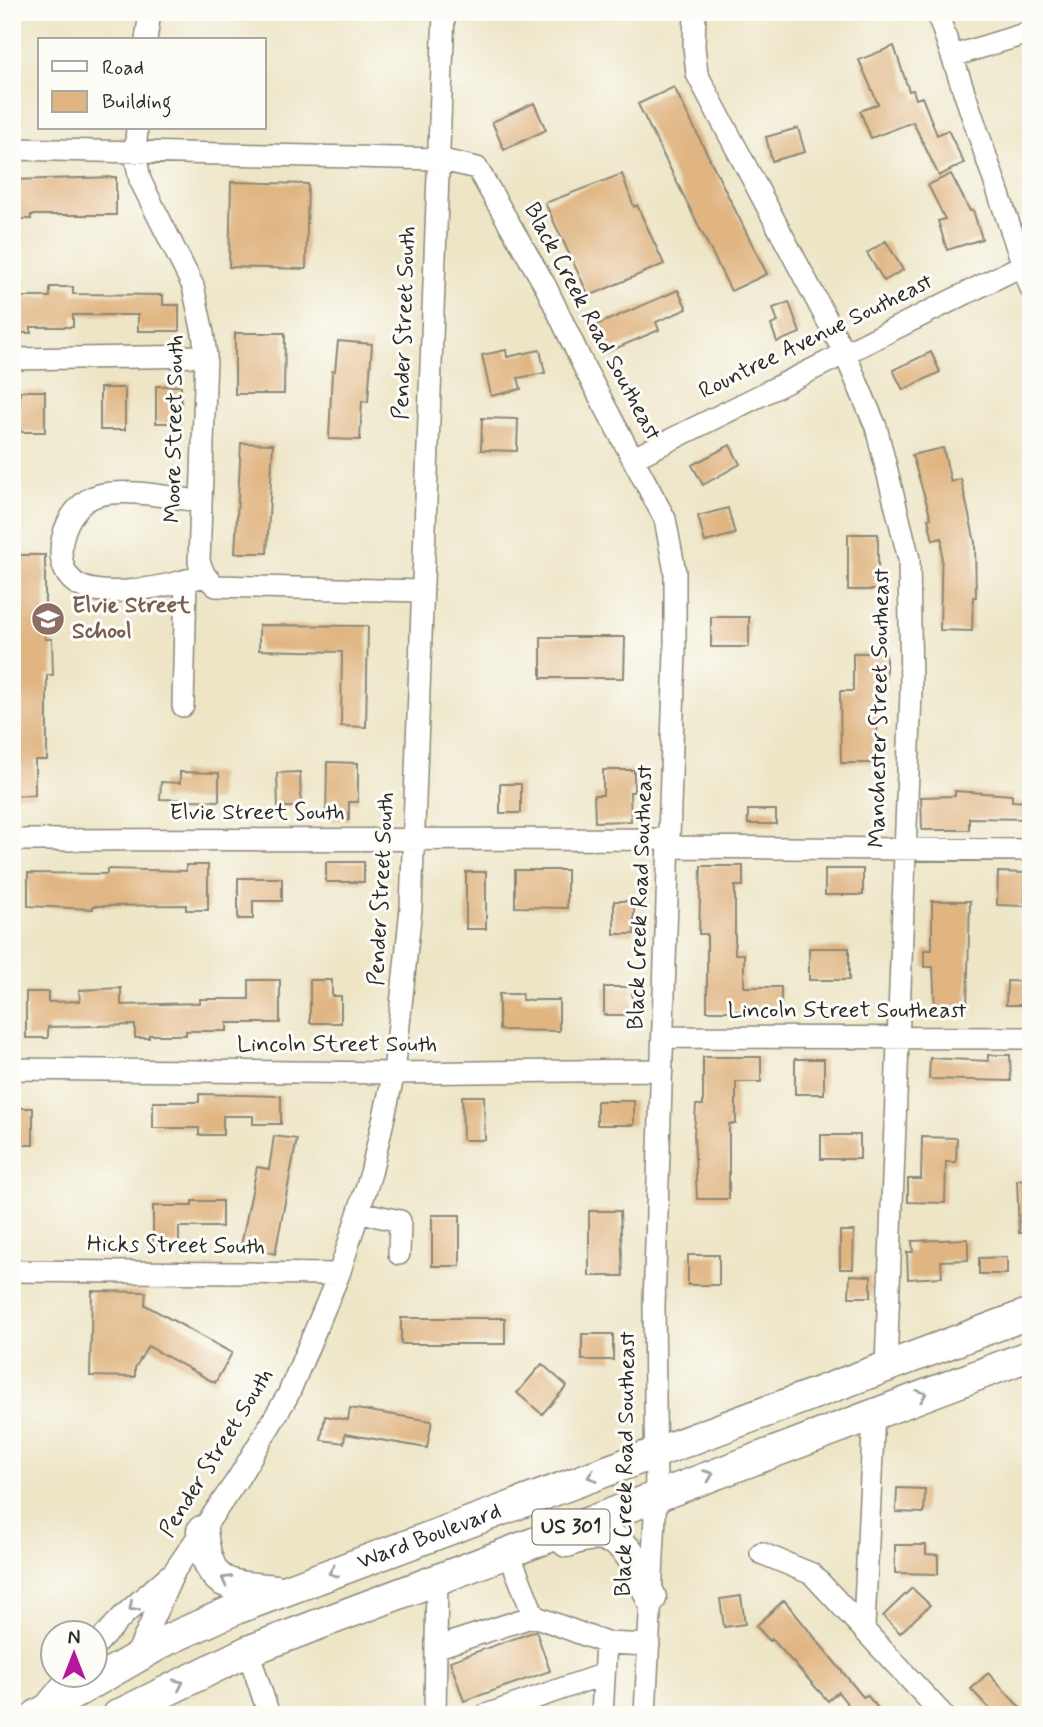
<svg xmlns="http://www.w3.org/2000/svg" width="1043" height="1727" font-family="Mynerve,sans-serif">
  <rect width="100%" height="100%" fill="#fdfcf7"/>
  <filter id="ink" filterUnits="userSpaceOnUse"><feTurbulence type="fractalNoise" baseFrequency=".0143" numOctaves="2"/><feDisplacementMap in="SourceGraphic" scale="14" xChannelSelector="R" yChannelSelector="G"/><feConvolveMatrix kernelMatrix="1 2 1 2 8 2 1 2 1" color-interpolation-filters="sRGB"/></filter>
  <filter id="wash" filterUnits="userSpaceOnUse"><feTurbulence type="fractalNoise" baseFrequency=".00686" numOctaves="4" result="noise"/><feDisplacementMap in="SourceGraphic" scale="28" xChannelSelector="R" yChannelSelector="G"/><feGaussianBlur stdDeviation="1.57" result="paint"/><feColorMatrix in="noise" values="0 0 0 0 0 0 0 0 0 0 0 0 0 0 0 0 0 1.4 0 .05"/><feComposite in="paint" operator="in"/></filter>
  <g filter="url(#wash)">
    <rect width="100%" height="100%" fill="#ede5c6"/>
    <g id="blocks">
      <path fill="#e0b582" d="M894,46l15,45 4,-1 3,9 6,-2 15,38 11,-5 16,33 -25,13 -26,-54 -42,16 -11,-27 18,-7 -19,-44z
        M674,87l93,187 -36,17 -93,-187z
        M534,103l12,27 -42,20 -12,-28z
        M798,128l7,24 -33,9 -6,-24z
        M622,174l12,33 3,-2 27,59 -75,32 -44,-93z
        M951,174l19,37 3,-1 9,29 -35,11 -9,-29 7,-2 -17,-34z
        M116,177v38h-85v4h-19v-39z
        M231,182l77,2 -2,85 -77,-2z
        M886,241l17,29 -19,11 -17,-28z
        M50,287h23v7l90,1v10h16v26h-41v-16h-65v12h-42v6h-19v-36h38z
        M678,290l9,19 -31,13 3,8 -54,23 -11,-27z
        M789,302l11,31 -23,9 -6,-17 7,-3 -5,-14z
        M235,333h50l-1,61h-49z
        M338,341l34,3 -4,58 -6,-1 -2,39 -31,-1 3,-68h3z
        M506,350l1,7 33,-7 5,23 -27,5 3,11 -30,7 -9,-41z
        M931,352l9,20 -37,18 -10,-20z
        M156,386h25v37h-25z
        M100,388h25v42h-25z
        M20,391h25v41h-25z
        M482,418l36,1 -1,32 -36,-1z
        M241,443l32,1 -6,109h-32z
        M730,445l10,19 -37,21 -11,-20z
        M943,448l8,34 10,-3 14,63 1,55h-3l-1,34 -32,-1 2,-92 -9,2 -5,-21 3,-1 -19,-63z
        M728,508l7,26 -30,8 -7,-26z
        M848,534h30v40h5v16h-35z
        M12,555h33v84h7l1,36h-6v85h-12v35l-23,1z
        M711,617h38v30h-38z
        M259,625l109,1 -2,101 -25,-1 1,-74 -83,-2z
        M541,637h84l-1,41h-83z
        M853,653h33v25h-10l2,85h-37l-1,-72h13z
        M327,762l31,1v39h-9v18h-23z
        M603,770h31v22h-4l1,29 -36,1 -1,-27h9z
        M180,772l39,1v28l-59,-2 1,-17 19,1z
        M300,772l1,35h-23l-1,-34z
        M500,784h21v29h-21z
        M955,791l57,4v6l19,1v17l-62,-1v12h-47l-1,-33 34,-1z
        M748,810h28v14h-28z
        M326,862h38v20h-38z
        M186,865h22v45h-22v-5l-93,1v3l-65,-3v-33l79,1v-5l79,2z
        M701,866h42v20h-8v68h9v33h37v24h-74v-77h-8z
        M825,869h38v26h-38z
        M515,870h52v38l-52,-1z
        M466,872h20v57h-20z
        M998,872l28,1 -1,33 -28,-1z
        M238,878h44v23h-29v18h-15z
        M614,901h20v33h-20z
        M932,901h38l-3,106h-12v4l-20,-1 -2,-43h-9v-17h8z
        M809,948h40v32h-40z
        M249,980h31v43h-53v8h-41v4h-37v3h-14v-13l-87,2v11h-22v-46h22v10l32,-1 -1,-11 42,-2v17l79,-2v-4h49z
        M310,980h22v16h9v27h-31z
        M1007,981l19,1 -1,23h-19z
        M604,987h28v28h-28z
        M499,994h23v6h37v31l-60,-1z
        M988,1055h22l1,26 -82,-2 1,-21 58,3z
        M703,1057h58v25h-25v42h-7v75h-32l-3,-65 2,-29h7z
        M795,1059h29v35h-29z
        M199,1094l82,2v28h-28v-8h-30v19h-24v-7h-46v-26h46z
        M462,1096h22l1,44h-22z
        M597,1101h37v24h-37z
        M12,1108h21v37h-21z
        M821,1135h39v24h-39z
        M274,1136l23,3 -22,115 -34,-9 16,-78 12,2z
        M922,1137l35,1 -1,24h-10l-1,41 -37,-1v-23h13z
        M1031,1179v54h-12l-2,-53z
        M192,1201h30v26h-43v18h-26v-39h39z
        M589,1211h31l3,65h-34z
        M432,1215h28v51h-28z
        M840,1231h14l-1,38h-13z
        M968,1239v21l-27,1 1,16 -34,2 -1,-27h6l-1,-11z
        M688,1255h31v30h-31z
        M1007,1257v17h-28v-16z
        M850,1275l21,1v21h-22z
        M92,1291l54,1 -1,13 87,48 -17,30 -67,-37 -13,22v9l-45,-1z
        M401,1318h104v26h-104z
        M582,1334h31v26h-31z
        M542,1364l25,22 -25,28 -25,-21z
        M350,1408l82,13 -5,27 -82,-14 -1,9 -23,-3 4,-24 23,4z
        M897,1488l28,1 -1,24 -28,-1z
        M895,1545h31v9l12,1v19l-43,-1z
        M912,1588l18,17 -30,28 -17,-17z
        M741,1596l4,28 -21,3 -4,-28z
        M784,1600l79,97 4,-2 17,20h-28l-18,-23 -10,9 -56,-62 -2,2 -14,-15z
        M536,1631l14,40 -86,30 -14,-40z
        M988,1673l39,42h-32l-24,-26z"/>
    </g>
  </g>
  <g filter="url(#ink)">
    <use href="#blocks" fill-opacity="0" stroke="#8c8878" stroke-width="2"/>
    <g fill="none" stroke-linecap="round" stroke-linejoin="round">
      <g stroke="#8c8878" stroke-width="24">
        <path id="minor" d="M695,12l-1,34 3,28 147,278 32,75 33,132 2,132 -25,676
          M937,12l94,277
          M146,40l4,-28
          M953,56l78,-24
          M137,128l-2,26 5,26 53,106 10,47 3,23 -7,206 6,14 11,10 205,5
          M12,149l426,10 39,9 69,119 39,82 80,150 10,53v79l-21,654 2,191 -11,219
          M12,359l194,-3
          M634,458l389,-193
          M201,501c-31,-3 -71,-13 -102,-6 -37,9 -55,77 -16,92 31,12 90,-3 122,-11
          M183,706l3,-126
          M12,840l657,-1
          M669,847l362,3
          M663,1037l368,1
          M12,1069l382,4 268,-3
          M359,1212l41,9 -1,33
          M12,1271l327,3
          M508,1551l26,65 72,27 -4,72
          M761,1553l51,21 131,141
          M864,1627l10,-215
          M606,1643l43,2
          M94,1647l30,-32 44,-39
          M438,1647l96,-31
          M248,1651l21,64
          M135,1658l40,-88 64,-93 49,-82 51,-121 32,-101 23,-100 17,-165 33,-896
          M48,1702l23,-28
          M435,1715l2,-138
          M486,1715l118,-41"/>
      </g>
      <g stroke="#8c8878" stroke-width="33">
        <g id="highway">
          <path d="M202,1531c7,57 22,54 74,59"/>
          <path d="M567,1542c53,-21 67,13 84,56"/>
          <path id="s1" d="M37,1715l130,-75 69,-31 795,-296"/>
          <path d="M118,1715l130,-64 783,-296"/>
        </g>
      </g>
      <use href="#minor" stroke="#fff" stroke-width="21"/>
      <use href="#highway" stroke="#fff" stroke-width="30"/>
    </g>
    <defs><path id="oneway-chevron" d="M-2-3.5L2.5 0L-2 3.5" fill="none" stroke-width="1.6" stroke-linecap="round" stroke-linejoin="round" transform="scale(1.75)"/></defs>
    <g stroke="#a0a0a0">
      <use href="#oneway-chevron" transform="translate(922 1395) rotate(-20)"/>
      <use href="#oneway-chevron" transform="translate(709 1475) rotate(-21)"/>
      <use href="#oneway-chevron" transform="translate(592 1476) rotate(160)"/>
      <use href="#oneway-chevron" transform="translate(333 1572) rotate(160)"/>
      <use href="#oneway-chevron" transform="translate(226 1580) rotate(-151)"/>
      <use href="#oneway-chevron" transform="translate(133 1607) rotate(139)"/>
      <use href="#oneway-chevron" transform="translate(179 1684) rotate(-25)"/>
    </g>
  </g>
  <defs>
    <g id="school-disc" transform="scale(1.75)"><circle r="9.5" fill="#8d6e63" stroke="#fdfcf7"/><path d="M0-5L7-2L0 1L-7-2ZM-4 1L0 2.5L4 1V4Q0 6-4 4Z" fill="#fff"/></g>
  </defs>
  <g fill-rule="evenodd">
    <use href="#school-disc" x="48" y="619"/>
  </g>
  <g text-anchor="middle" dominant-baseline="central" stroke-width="6" stroke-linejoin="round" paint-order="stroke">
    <rect fill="#fdfcf7" stroke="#6a6a68" stroke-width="2" x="532.5" y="1509.5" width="77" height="35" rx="5"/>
    <g font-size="21" font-weight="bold" fill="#2b2b2b">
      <text x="571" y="1527">US 301</text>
    </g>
    <g font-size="23" fill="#2b2b2b" stroke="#fdfcf7">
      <text transform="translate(592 322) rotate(62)">Black Creek Road Southeast</text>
      <text transform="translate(405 323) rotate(-88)">Pender Street South</text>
      <text transform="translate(816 337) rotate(-26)">Rountree Avenue Southeast</text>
      <text transform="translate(175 429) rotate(-89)">Moore Street South</text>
      <text transform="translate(880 708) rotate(-89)">Manchester Street Southeast</text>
      <text x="257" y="813">Elvie Street South</text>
      <text transform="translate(382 889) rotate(-87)">Pender Street South</text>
      <text transform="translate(641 897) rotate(-88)">Black Creek Road Southeast</text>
      <text x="847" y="1011">Lincoln Street Southeast</text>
      <text x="337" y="1045">Lincoln Street South</text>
      <text transform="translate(176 1246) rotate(1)">Hicks Street South</text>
      <text transform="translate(217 1453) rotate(-58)">Pender Street South</text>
      <text transform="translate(626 1464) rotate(-89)">Black Creek Road Southeast</text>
      <text stroke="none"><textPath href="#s1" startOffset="432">Ward Boulevard</textPath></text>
    </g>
    <g font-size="23" font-weight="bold" fill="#785e54" stroke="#fdfcf7" text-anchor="start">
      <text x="72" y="606">Elvie Street<tspan x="72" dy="26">School</tspan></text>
    </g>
  </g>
  <rect width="1043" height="1727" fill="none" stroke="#fdfcf7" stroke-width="42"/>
  <rect x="38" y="38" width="228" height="91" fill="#fdfcf7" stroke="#a9a8a5" stroke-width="2"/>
  <rect x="52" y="61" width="35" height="10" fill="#ffffff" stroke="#a9a8a5" stroke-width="2"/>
  <text x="102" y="74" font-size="21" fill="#2b2b2b">Road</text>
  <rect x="52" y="91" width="35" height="21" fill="#e0b582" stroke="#a9a8a5" stroke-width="2"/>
  <text x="102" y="108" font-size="21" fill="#2b2b2b">Building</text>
  <g transform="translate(74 1654)"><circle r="33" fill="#fdfcf7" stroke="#a9a8a5" stroke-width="2"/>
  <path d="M0-5L12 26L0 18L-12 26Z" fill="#b5179e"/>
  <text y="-10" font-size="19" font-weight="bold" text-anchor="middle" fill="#2b2b2b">N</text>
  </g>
</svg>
